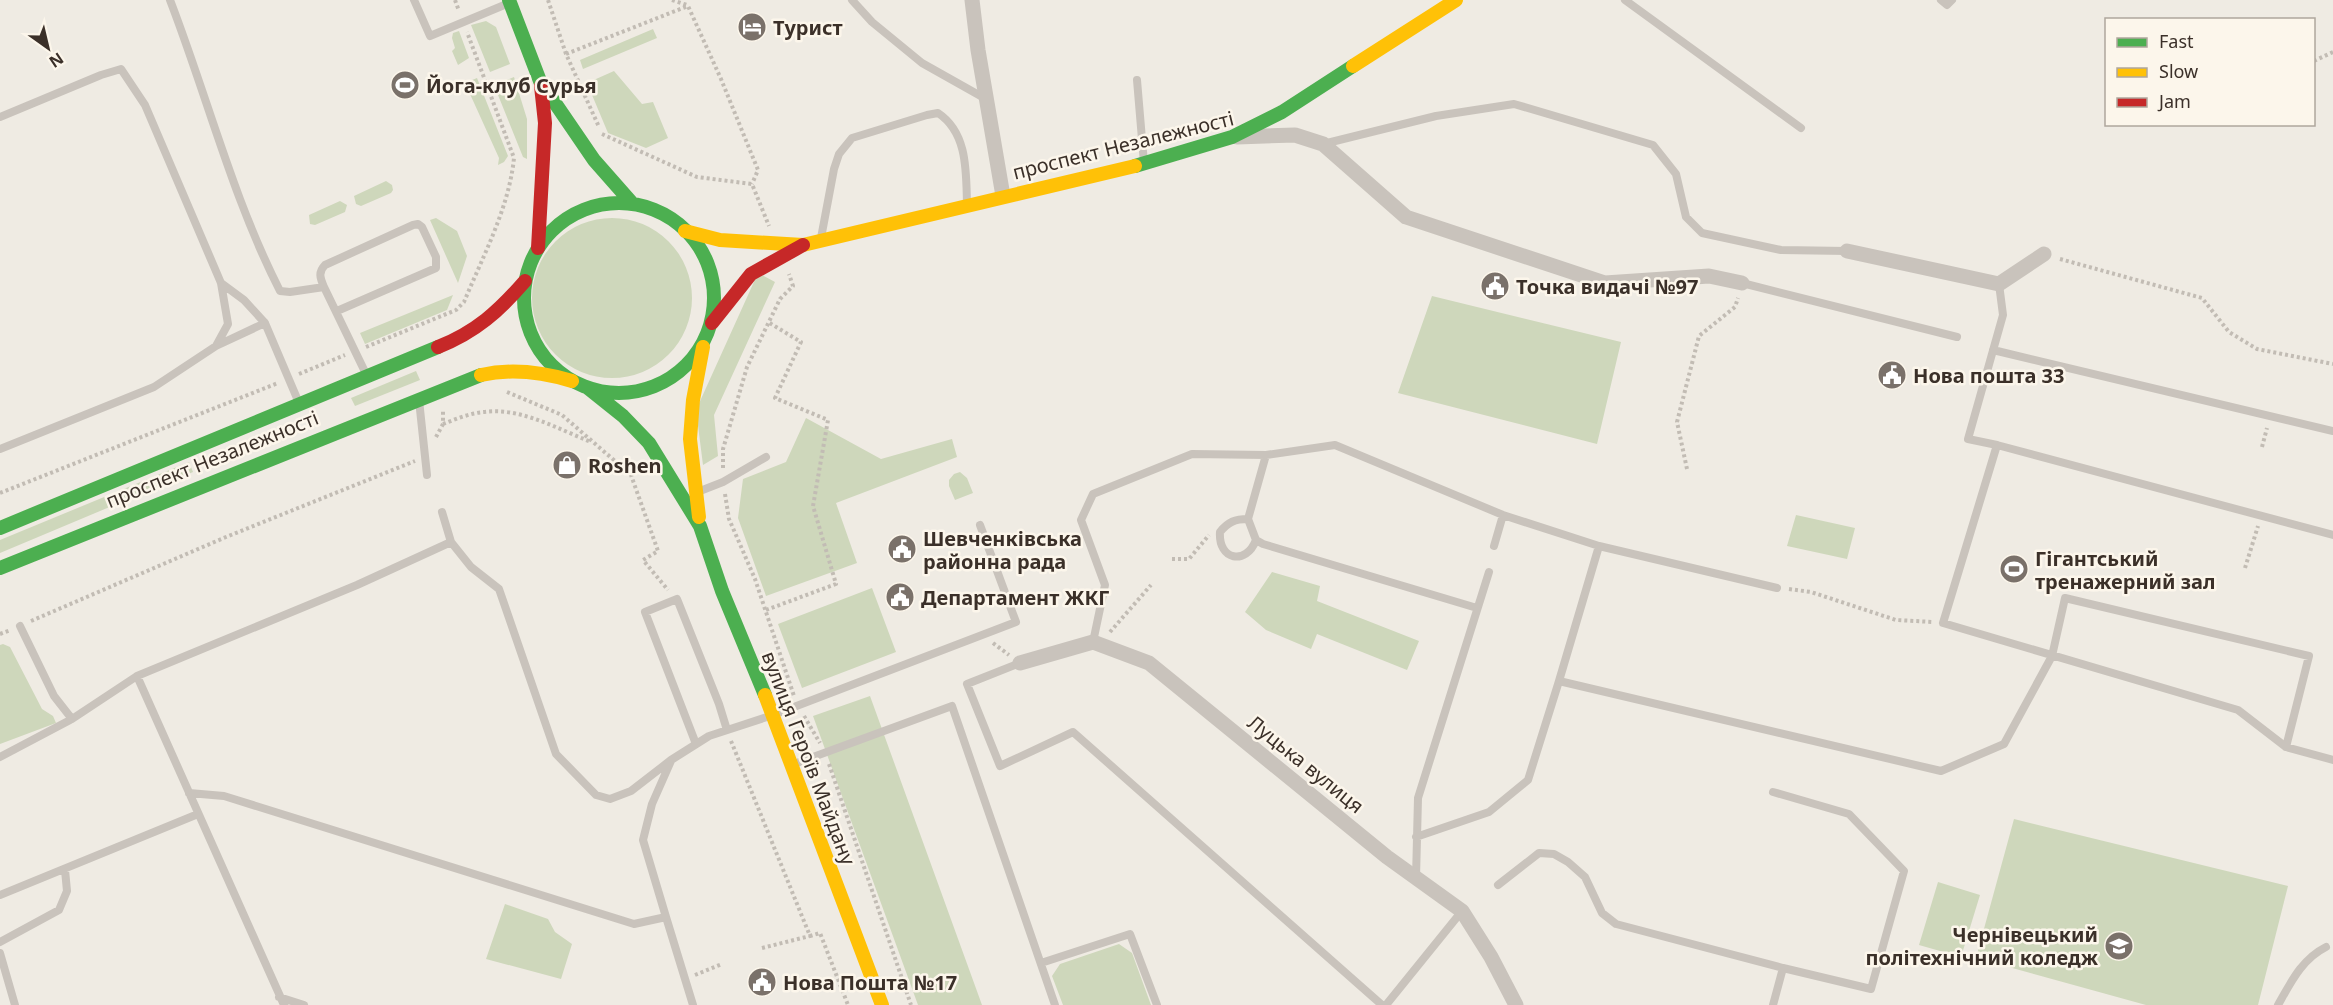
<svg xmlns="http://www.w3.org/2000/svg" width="2333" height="1005" font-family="'Noto Sans',sans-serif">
  <rect width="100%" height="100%" fill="#efebe3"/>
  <path fill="#ced7bb" d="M486,21l10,6 14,37 -20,8 -19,-47z
    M653,29l4,9 -74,31 -3,-9z
    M459,31l10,27 -11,7 -6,-14 3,-3 -3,-10 1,-5z
    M614,71l28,33 11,-2 15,36 -22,10 -38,-15 -21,-50z
    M514,77l13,42v40l-4,-2 -29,-72z
    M477,78l31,78 -4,6 -6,3 1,-7 -34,-75z
    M386,181l6,4 1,5 -2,3 -30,13 -5,-2 -2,-8z
    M340,201l7,4 -2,7 -30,13 -5,-1 -1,-9z
    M532 298a80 80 0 1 1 160 0a80 80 0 1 1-160 0Z
    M436,218l21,13 10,25 -9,27 -28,-63z
    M758,273l17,9 -61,133 4,41 -15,9 -7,-55z
    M453,295l-6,15 -82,34 -5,-11z
    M1432,296l189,46 -24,102 -199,-51z
    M416,371l4,9 -65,26 -4,-8z
    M806,418l75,41 71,-20 5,18 -121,46 21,60 -91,33 -28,-78 5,-39 43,-17z
    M189,462l4,10 -193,81v-13z
    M960,472l7,6 6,15 -18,7 -6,-14v-6l5,-6z
    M1796,515l59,13 -8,31 -60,-13z
    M1272,572l48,14 -3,15 102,40 -12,29 -90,-36 -6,15 -45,-19 -21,-18z
    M872,588l24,64 -94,36 -24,-64z
    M3,644l7,3 32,62 11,7 3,7 -56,21v-99z
    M870,696l112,309h-64l-105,-289z
    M2014,819l274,67 -30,119h-112l-170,-47z
    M1938,882l42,13 -19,62 -42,-12z
    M505,904l43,15 7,13 17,12 -11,35 -75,-20z
    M1119,944l13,9 19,52h-88l-11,-29 8,-12z"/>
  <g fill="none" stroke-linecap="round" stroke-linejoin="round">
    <path stroke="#c2bcb4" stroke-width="4" stroke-dasharray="3 3" stroke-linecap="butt" d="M455,0l4,11
      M548,0l18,54 33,73
      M672,0l15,5
      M566,54l122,-48 33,73 37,91 -6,14
      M2314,61l19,-9
      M602,134l95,43 55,7 17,42
      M2060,259l142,39 27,34 28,17 76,15
      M366,347l90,-37 8,-8c19,-46 45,-94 50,-144l-47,-126
      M299,374l46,-19
      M507,392l55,23 69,60 27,76 -15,9 25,30
      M443,424c13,-5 27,-11 41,-12 36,-5 74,17 107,30
      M436,437l7,-13v-14
      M2262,447l5,-19
      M723,468v-19l24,-82 33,-68 13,-13 -4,-12
      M1687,469l-10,-47 22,-86 36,-29 3,-9
      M0,493l278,-110
      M725,494l4,25 26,60 39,117
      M1172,559h17l20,-24
      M2245,568l13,-42
      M1789,589l22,3 85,28 37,2
      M766,610l70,-26 -23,-78 15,-86 -53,-22 26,-56 -33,-20
      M31,621l195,-84 189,-76
      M1110,632l41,-47
      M0,634l11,-4
      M993,643l16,12
      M804,716l16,27
      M731,741l79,195 10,-3 28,72
      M829,764l82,241
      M762,948l48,-12
      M695,975l27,-11"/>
    <path stroke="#c9c3bc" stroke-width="8" d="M170,0c37,96 63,199 110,291l10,1 34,-5 43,89
      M414,0l16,36 79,-33
      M852,0l20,22 50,41 64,36
      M1625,0l176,128
      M1941,0l6,5 5,-5
      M1137,80l7,83
      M0,117l101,-42 20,-6 24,36 76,178 7,41 -12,22 -62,41 -154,62
      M1323,144l113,-28 78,-12 139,41 23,29 10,43 16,16 79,17 66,1
      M821,238l13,-69 5,-15 13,-16 75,-23 11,-2c30,20 28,59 29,91
      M221,283l23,17 21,23
      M1742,283l215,54
      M324,287c-4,-9 -6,-15 1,-22l88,-40 5,-1 4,3 14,30v11l-99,43
      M216,346l49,-23 34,80
      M1993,350l340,81
      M419,400l8,75
      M1997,445l-29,-6 35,-124 -4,-31
      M700,491l23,-9 43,-25
      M442,512l9,30
      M1248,519l18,-64
      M2333,535l-336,-90 -54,178 295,87 48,37 47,13
      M1256,540c-10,26 -38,20 -36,-8 8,-10 15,-13 28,-13l8,21 7,4 214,64
      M1494,546l9,-31
      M20,626l34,70 18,23 65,-43 220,-91 94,-43 20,25 28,22 57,165 40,41 14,4 21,-8 40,-31 38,-24 64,-21 243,-93 -36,-97
      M1093,642l12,-57 -24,-65 12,-26 99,-40 74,1 69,-10 168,70 96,31 178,42
      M1020,663l-53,21 33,82 73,-34 309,273
      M137,676l147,329
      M1559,681l40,-135
      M696,744l-51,-132 32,-13 42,105 8,26
      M0,757l72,-38
      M794,764l158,-58 103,299
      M189,793l35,3 410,128 32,-7 -23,-77 9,-36 19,-43
      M1416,837l73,-25 39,-32 31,-99 382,90 63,-27 48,-88 13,-58 244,58 -23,91
      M1416,878l2,-80 71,-226
      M1498,885l41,-32 15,1 14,8 17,15 17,36 14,11 167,44
      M0,895l198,-81
      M666,917l27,88
      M0,942l59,-32 8,-19 -2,-21
      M0,953l15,52
      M1041,963l89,-29 27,71
      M279,997l25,8
      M1386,1005l76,-94
      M1773,1005l10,-37 88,21 33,-118 -55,-57 -76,-22
      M2278,1005c13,-23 24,-46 48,-58"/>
    <path stroke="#c9c3bc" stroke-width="15" d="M972,0l6,50 25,146
      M1237,137l58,-2 28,9 83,73 199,66 104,-7 33,7
      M1847,251l152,33 45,-30
      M1020,663l73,-21 56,21 238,194 75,54 29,46 25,48"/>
    <path stroke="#4caf50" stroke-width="14" d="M509,0l31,81 54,79 37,42
      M1135,166l97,-29 50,-25 71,-46
      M524 298a95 95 0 1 1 190 0a95 95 0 1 1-190 0Z
      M588,388l35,28 26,27 51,83 22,65 43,104
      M0,528l438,-181
      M0,568l481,-193"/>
    <path stroke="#ffc107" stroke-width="14" d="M1353,66l103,-66
      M685,231l35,9 83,5 332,-79
      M481,375c31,-7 61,-3 91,6
      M699,517l-9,-78 3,-39 10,-53
      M765,695l117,310"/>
    <path stroke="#c62828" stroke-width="14" d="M538,248l7,-125 -4,-37
      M712,323l39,-49 52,-29
      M438,347c38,-15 61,-36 87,-66"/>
  </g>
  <defs>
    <g id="hotel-disc" transform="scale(1.5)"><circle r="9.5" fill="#7a716a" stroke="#fcf6eb"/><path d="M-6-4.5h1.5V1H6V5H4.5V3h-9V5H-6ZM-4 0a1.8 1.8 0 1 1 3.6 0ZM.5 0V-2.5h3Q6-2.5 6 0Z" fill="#fff"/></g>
    <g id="stadium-disc" transform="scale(1.5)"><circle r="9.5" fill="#7a716a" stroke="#fcf6eb"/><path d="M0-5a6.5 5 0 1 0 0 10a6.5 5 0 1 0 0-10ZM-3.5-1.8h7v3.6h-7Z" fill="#fff"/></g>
    <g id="civic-disc" transform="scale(1.5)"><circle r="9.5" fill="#7a716a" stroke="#fcf6eb"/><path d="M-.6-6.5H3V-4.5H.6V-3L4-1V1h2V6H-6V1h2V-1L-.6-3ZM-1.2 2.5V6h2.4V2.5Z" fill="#fff"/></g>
    <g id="shop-disc" transform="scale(1.5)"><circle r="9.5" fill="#7a716a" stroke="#fcf6eb"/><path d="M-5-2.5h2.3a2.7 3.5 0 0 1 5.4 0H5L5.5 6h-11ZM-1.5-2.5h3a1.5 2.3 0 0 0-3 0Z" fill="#fff"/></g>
    <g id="university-disc" transform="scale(1.5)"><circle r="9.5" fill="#7a716a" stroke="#fcf6eb"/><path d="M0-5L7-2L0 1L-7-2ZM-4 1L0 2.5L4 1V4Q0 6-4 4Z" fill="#fff"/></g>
  </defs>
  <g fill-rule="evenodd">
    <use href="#hotel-disc" x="752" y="27"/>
    <use href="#stadium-disc" x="405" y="85"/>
    <use href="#civic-disc" x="1495" y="286"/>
    <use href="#civic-disc" x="1892" y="375"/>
    <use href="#shop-disc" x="567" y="465"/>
    <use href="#civic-disc" x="902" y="549"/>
    <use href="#stadium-disc" x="2014" y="569"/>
    <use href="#civic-disc" x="900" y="597"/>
    <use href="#university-disc" x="2119" y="946"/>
    <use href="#civic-disc" x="762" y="982"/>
  </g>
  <g text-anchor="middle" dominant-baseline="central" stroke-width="5" stroke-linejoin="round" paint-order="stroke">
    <g font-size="20" font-weight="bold" fill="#3b3029" stroke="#fcf6eb" text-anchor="start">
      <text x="773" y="27">Турист</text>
      <text x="426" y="85">Йога-клуб Сурья</text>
      <text x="1516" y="286">Точка видачі №97</text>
      <text x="1913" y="375">Нова пошта 33</text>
      <text x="588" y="465">Roshen</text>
      <text x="923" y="538">Шевченківська<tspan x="923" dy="23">районна рада</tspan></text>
      <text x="2035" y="558">Гігантський<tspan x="2035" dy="23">тренажерний зал</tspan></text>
      <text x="921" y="597">Департамент ЖКГ</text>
      <text x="2098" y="934" text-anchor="end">Чернівецький<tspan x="2098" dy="23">політехнічний коледж</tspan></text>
      <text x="783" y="982">Нова Пошта №17</text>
    </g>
    <g font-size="20" fill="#3b3029" stroke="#fcf6eb">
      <text transform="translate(1123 145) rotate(-14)">проспект Незалежності</text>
      <text transform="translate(212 459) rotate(-22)">проспект Незалежності</text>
      <text transform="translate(809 758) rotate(69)">вулиця Героїв Майдану</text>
      <text transform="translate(1306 764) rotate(39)">Луцька вулиця</text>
    </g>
  </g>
  <rect x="2105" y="18" width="210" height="108" fill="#fcf6eb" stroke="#afa79d" stroke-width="1.5"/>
  <rect x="2117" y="38" width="30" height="9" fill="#4caf50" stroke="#afa79d" stroke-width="1.5"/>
  <text x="2159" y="48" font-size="18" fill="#3b3029">Fast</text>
  <rect x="2117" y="68" width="30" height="9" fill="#ffc107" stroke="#afa79d" stroke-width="1.5"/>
  <text x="2159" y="78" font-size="18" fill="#3b3029">Slow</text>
  <rect x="2117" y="98" width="30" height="9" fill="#c62828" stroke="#afa79d" stroke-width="1.5"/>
  <text x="2159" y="108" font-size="18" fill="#3b3029">Jam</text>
  <g transform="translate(48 48) rotate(146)" stroke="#fcf6eb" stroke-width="4.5" paint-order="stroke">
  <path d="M0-4.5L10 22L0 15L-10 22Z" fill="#3b3029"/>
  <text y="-9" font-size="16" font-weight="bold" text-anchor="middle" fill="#3b3029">N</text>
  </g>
</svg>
